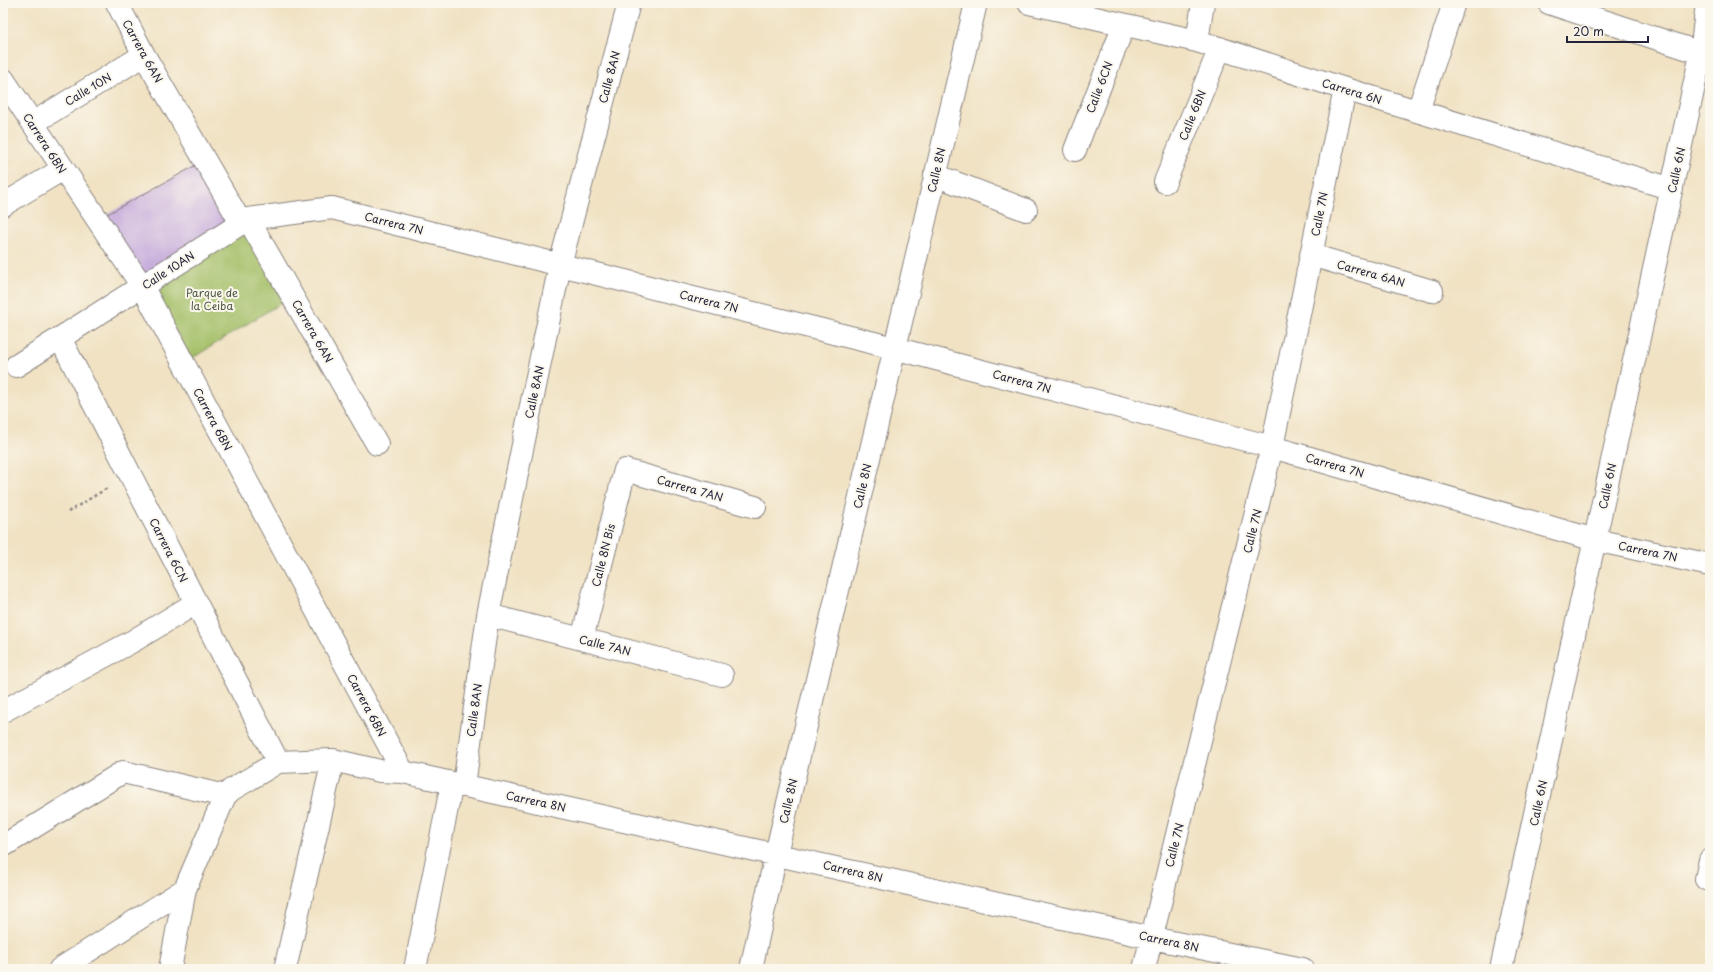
<svg xmlns="http://www.w3.org/2000/svg" width="1713" height="972" font-family="'Playpen Sans',sans-serif">
  <rect width="100%" height="100%" fill="#fbf7ec"/>
  <filter id="ink" filterUnits="userSpaceOnUse"><feTurbulence type="fractalNoise" baseFrequency=".025" numOctaves="2"/><feDisplacementMap in="SourceGraphic" scale="8" xChannelSelector="R" yChannelSelector="G"/><feConvolveMatrix kernelMatrix="1 2 1 2 8 2 1 2 1" color-interpolation-filters="sRGB"/></filter>
  <filter id="wash" filterUnits="userSpaceOnUse"><feTurbulence type="fractalNoise" baseFrequency=".012" numOctaves="4" result="noise"/><feDisplacementMap in="SourceGraphic" scale="16" xChannelSelector="R" yChannelSelector="G"/><feGaussianBlur stdDeviation="0.9" result="paint"/><feColorMatrix in="noise" values="0 0 0 0 0 0 0 0 0 0 0 0 0 0 0 0 0 1.4 0 .05"/><feComposite in="paint" operator="in"/></filter>
  <g filter="url(#wash)">
    <rect width="100%" height="100%" fill="#f0e2c3"/>
    <path fill="#a2be65" stroke="#627050" d="M246,229l43,69 -98,61 -39,-71z"/>
    <g id="blocks">
      <path fill="#c5aadb" d="M202,162l31,59 -90,56 -41,-60z"/>
    </g>
  </g>
  <g filter="url(#ink)">
    <use href="#blocks" fill-opacity="0" stroke="#89827f" stroke-width="1"/>
    <g fill="none" stroke-linecap="round" stroke-linejoin="round">
      <g stroke="#89827f" stroke-width="24">
        <path id="minor" d="M117,3l27,52 97,168
          M1029,3l168,38 148,48 327,100
          M1549,3l161,53
          M1197,41l6,-38
          M3,79l139,207 261,486
          M1418,111l36,-108
          M33,123l111,-68
          M1075,150l49,-125
          M935,175l91,35
          M1165,182l55,-134
          M3,205l60,-36
          M248,219l129,225
          M1311,255l121,36
          M60,338l218,424
          M16,366l232,-147 84,-11 562,140 378,99 323,93 115,25
          M488,615l234,60
          M582,639l43,-169 130,37
          M3,711l130,-70 63,-38
          M464,785l24,-170 72,-350 69,-262
          M3,846l120,-74 102,24
          M1706,879l4,-19
          M60,969l125,-80
          M170,969l15,-80 40,-93 6,-6 47,-28 55,-2 47,11 23,1 49,11 700,155 151,31
          M285,969l48,-209
          M415,969l37,-186
          M751,969l25,-115 200,-851
          M1144,969l128,-522 73,-358
          M1501,969l200,-915 6,-51"/>
      </g>
      <path stroke="#89827f" stroke-width="2.5" stroke-dasharray="3 3" stroke-linecap="butt" d="M68,512l41,-25"/>
      <use href="#minor" stroke="#fff" stroke-width="22"/>
    </g>
  </g>
  <g text-anchor="middle" dominant-baseline="central" stroke-width="4" stroke-linejoin="round" paint-order="stroke">
    <g font-size="11" fill="#22223b" stroke="#fbf7ec">
      <text transform="translate(143 51) rotate(61)">Carrera 6AN</text>
      <text transform="translate(609 77) rotate(-75)">Calle 8AN</text>
      <text transform="translate(1099 87) rotate(-69)">Calle 6CN</text>
      <text transform="translate(88 89) rotate(-31)">Calle 10N</text>
      <text transform="translate(1352 91) rotate(17)">Carrera 6N</text>
      <text transform="translate(1192 115) rotate(-68)">Calle 6BN</text>
      <text transform="translate(45 143) rotate(57)">Carrera 6BN</text>
      <text transform="translate(936 170) rotate(-77)">Calle 8N</text>
      <text transform="translate(1676 170) rotate(-78)">Calle 6N</text>
      <text transform="translate(1319 214) rotate(-79)">Calle 7N</text>
      <text transform="translate(394 223) rotate(14)">Carrera 7N</text>
      <text transform="translate(168 270) rotate(-33)">Calle 10AN</text>
      <text transform="translate(1371 273) rotate(16)">Carrera 6AN</text>
      <text transform="translate(709 301) rotate(14)">Carrera 7N</text>
      <text transform="translate(313 331) rotate(60)">Carrera 6AN</text>
      <text transform="translate(1022 381) rotate(15)">Carrera 7N</text>
      <text transform="translate(534 392) rotate(-78)">Calle 8AN</text>
      <text transform="translate(213 419) rotate(62)">Carrera 6BN</text>
      <text transform="translate(1335 465) rotate(16)">Carrera 7N</text>
      <text transform="translate(862 486) rotate(-77)">Calle 8N</text>
      <text transform="translate(1607 486) rotate(-78)">Calle 6N</text>
      <text transform="translate(690 488) rotate(16)">Carrera 7AN</text>
      <text transform="translate(1252 531) rotate(-76)">Calle 7N</text>
      <text transform="translate(169 550) rotate(63)">Carrera 6CN</text>
      <text transform="translate(1648 551) rotate(12)">Carrera 7N</text>
      <text transform="translate(603 555) rotate(-76)">Calle 8N Bis</text>
      <text transform="translate(605 645) rotate(14)">Calle 7AN</text>
      <text transform="translate(367 705) rotate(62)">Carrera 6BN</text>
      <text transform="translate(474 710) rotate(-82)">Calle 8AN</text>
      <text transform="translate(536 801) rotate(12)">Carrera 8N</text>
      <text transform="translate(788 801) rotate(-77)">Calle 8N</text>
      <text transform="translate(1538 803) rotate(-78)">Calle 6N</text>
      <text transform="translate(1174 845) rotate(-76)">Calle 7N</text>
      <text transform="translate(853 871) rotate(13)">Carrera 8N</text>
      <text transform="translate(1169 941) rotate(12)">Carrera 8N</text>
    </g>
    <g font-size="11" fill="#4f594a" stroke="#fbf7ec">
      <text x="212" y="292">Parque de<tspan x="212" dy="13">la Ceiba</tspan></text>
    </g>
  </g>
  <rect width="1713" height="972" fill="none" stroke="#fbf7ec" stroke-width="16"/>
  <path d="M1567 36v6h81v-6" fill="none" stroke="#22223b" stroke-width="2"/>
  <text x="1573" y="36" font-size="12" fill="#22223b" stroke="#fbf7ec" stroke-width="3" paint-order="stroke">20 m</text>
</svg>
